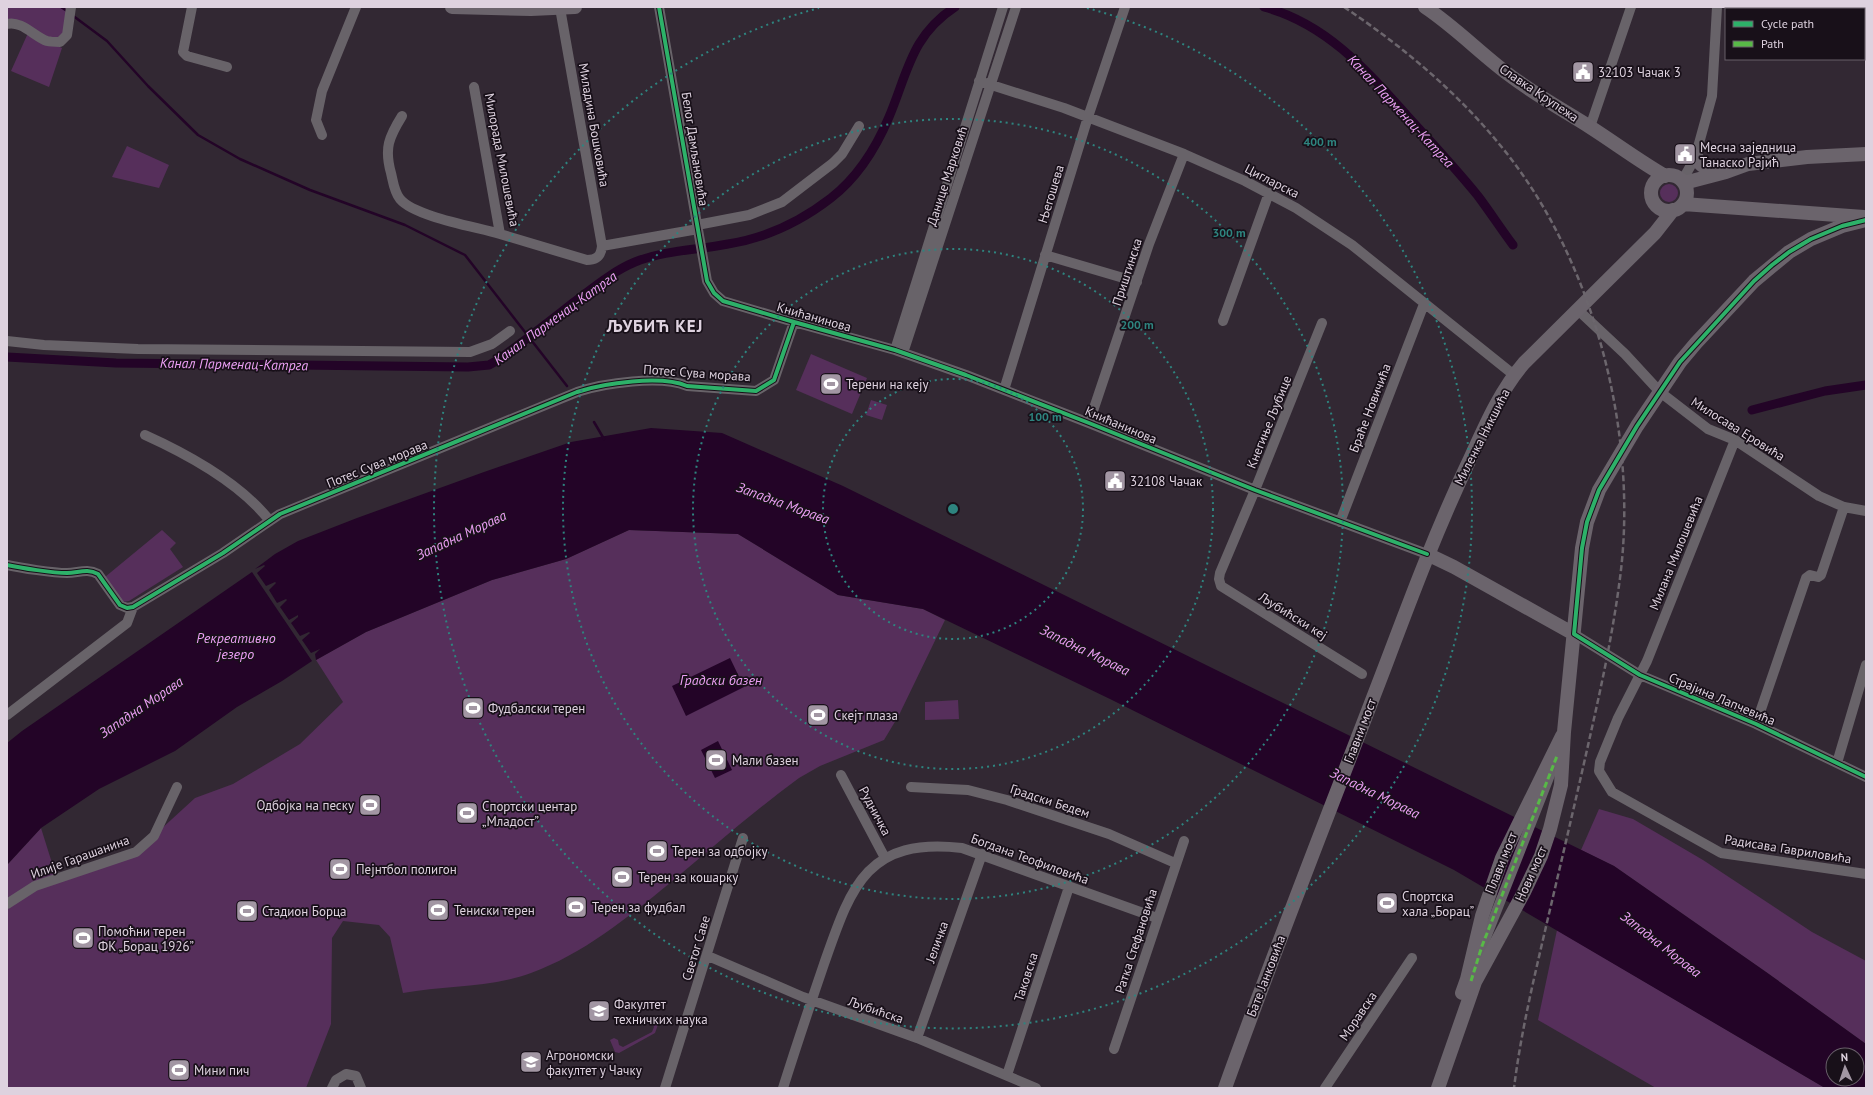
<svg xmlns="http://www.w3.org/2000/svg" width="1873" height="1095" font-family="'PT Sans',sans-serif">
  <rect width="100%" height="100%" fill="#322833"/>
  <path fill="#562f5b" d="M7,7h60l-4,28 -5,4 -9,-1 -42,-17z
    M28,33l34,15 -13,39 -38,-16z
    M127,146l42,19 -10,23 -47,-11z
    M1660 193a9 9 0 1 1 18 0a9 9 0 1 1-18 0Z
    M811,354l56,24 -15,36 -56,-24z
    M871,400l16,5 -5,15 -16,-5z
    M162,530l14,13 -6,6 13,18 -54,34 -6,1 -18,-25z
    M629,530l109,4 100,61 85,14 22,11 -46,95 -15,25 -64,26 -21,12c-45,33 -87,70 -129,105 -43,35 -87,71 -139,90 -41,15 -86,12 -128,20l-13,-56 -11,-12 -36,-4 -11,17 -1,86 -25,64h-299v-223l34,-37 16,51 79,-27 59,-54 38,-14 67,-40 43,-42 -27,-42 50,-28 126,-52 74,-21z
    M958,700l1,19 -34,1v-18z
    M1599,809l34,10 70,41 109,72 54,29v83l-100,-72 -152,-106 -33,-16z
    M1557,930l268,158h-169l-118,-68z
    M659,1022l-4,11 -36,20 -4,-1 -5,-12 4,-2 4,2 1,5 4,2 29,-15 2,-5 -1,-2z"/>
  <path fill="#230427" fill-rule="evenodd" d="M651,428l71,5 121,53 771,380 152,106 100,72v44h-41l-371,-218 -344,-171 -187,-90 -85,-14 -100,-61 -109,-4 -63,29 -74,21 -126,52 -50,28 -1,-6 5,-5 -9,4 -9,-13 8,-7 -1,-1 -9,4 -9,-13 7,-6v-2l-9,5 -9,-13 7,-7 -1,-1 -9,4 -8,-13 7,-7 -1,-1 -9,4 -9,-13 8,-7 -1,-1 -9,4 20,-15 23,-13 59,-23 127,-46 87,-30zM1833,1055h24v24h-24z
    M252,572l60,89 -30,20 -45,26 -62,44 -76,38 -58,39 -34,37v-122l15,-12z
    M730,658l14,29 -58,29 -14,-30z
    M718,741l14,29 -17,8 -14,-28z"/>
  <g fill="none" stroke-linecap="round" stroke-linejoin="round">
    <path stroke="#230427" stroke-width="2.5" d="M61,7l6,4
      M72,15l35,26 41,45 50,49 42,24 70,31 95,35 60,30 102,131
      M594,422l10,17"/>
    <path stroke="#230427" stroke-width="9" d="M1264,7c64,17 105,66 147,113 23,25 46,50 67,76 12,16 23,33 35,49
      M7,357l109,6 352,4 21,-2 9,-5c26,-19 51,-38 76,-58 19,-14 39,-31 61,-40 30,-12 63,-12 93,-18 38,-6 72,-22 103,-46 27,-21 45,-50 58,-81 19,-45 22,-81 66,-110
      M1752,410l73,-19 41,-6"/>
    <path stroke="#686369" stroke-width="10" d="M192,7l-9,45 4,4 40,11
      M659,7l48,274 7,12 9,8 71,21 101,28 71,25 123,48 166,67 172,64
      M560,8l42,238
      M7,24c14,-4 28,13 40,17 4,1 9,1 13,1l7,-7 4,-28
      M979,81l85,27 120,46 61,27 51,27 56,37 162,130
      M474,87l26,147 87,26c10,0 14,-4 15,-14l96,-17
      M402,116c-13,21 -18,32 -11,57 2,8 3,19 9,26 15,18 77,28 100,35
      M1590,127l41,-120
      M322,135l-6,-15 6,-29 34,-84
      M1682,181l13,-23 17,-62 5,-89
      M697,225l52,-10 33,-13 51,-39 9,-9 17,-28
      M1045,255l92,27
      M1578,310l47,44 35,38 48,37 27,11 84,56 25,11 22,4
      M1223,321l46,-128
      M1322,323l-67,167 -35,83 -1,6 2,7 141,88
      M7,341l37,4 94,4 332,3 22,-8 18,-13
      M895,350l108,-343
      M903,353l113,-346
      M1004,390l84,-273 37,-110
      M1089,423l60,-179 35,-90
      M145,435c42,19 96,49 125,86
      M1735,440l-88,221 -29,57 -18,44 -1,9 13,21 109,61 145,21
      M1340,522l84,-218
      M7,565c14,3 46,8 60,8 11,0 20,-5 31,1l22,31 7,3 6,-1 90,-54 57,-39 297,-122c27,-9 84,-17 110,-6l69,5 18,-11 20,-58
      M1574,634l66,41 116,49 110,53
      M7,715l120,-92 6,-16
      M1756,724l50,-146 4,-3 8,2 3,-2 23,-68
      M1837,763l29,-98
      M841,775l44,83
      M911,787l57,3 39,10 102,34 66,29
      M7,904l28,-18 101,-34 18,-16 23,-49
      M708,956l95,41 114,41 119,50
      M1478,958l74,-188
      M917,1038l65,-184
      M1114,1049l70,-208
      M1007,1075l62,-188
      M332,1088l4,-8 10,-6 10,2 5,12
      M665,1088l78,-250
      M783,1088c13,-41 27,-83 41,-124 27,-77 42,-127 138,-116l195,70
      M1325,1088l87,-130"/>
    <path stroke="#6b646c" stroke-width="14" d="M452,7l79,2 44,-2
      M1425,7c30,20 55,46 83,67 26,20 55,36 82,53 25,16 49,34 75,49
      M1696,156c4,12 13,14 26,15
      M1651 193a18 18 0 1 1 36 0a18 18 0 1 1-36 0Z
      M1684,183l42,-11 22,-8 59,-7 59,-3
      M1683,204l181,13
      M1427,554l27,13 120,67
      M1462,993l5,-14 15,-63 20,-58 60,-122
      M1225,1088c51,-142 107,-283 161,-424 26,-69 52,-138 84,-205 15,-33 30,-68 54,-96l131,-130 18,-23
      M1438,1088l37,-106 49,-90 17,-36 9,-27 11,-44 3,-53 18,-184 5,-26 12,-32 38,-64 43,-64 16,-19 58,-62 35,-29 22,-13 31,-13 24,-6"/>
    <path stroke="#6c666d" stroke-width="2.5" stroke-dasharray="6 3" stroke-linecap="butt" d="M1344,7c58,39 112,84 156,138 94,113 139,289 120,433 -6,46 -15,91 -25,136 -15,68 -31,136 -47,204 -13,56 -27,113 -34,170"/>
    <path stroke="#58b947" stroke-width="3" stroke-dasharray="6 3" stroke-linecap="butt" d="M1471,981l11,-35 75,-190"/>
    <g stroke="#181019" stroke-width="6">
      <path id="cycleway" d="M659,7l48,274 7,12 9,8 71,21 101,28 71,25 123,48 166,67 172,64
        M1866,220l-24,6 -31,13 -22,13 -17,13 -18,16 -74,81 -43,64 -38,64 -12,32 -5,26 -8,86 66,41 116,49 110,53
        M7,565c14,3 46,8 60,8 11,0 20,-5 31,1l22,31 7,3 6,-1 90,-54 57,-39 297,-122c27,-9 84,-17 110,-6l69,5 18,-11 20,-58"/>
    </g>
    <use href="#cycleway" stroke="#2db169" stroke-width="4"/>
  </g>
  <g fill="none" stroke="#2e847f" stroke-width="2" stroke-dasharray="2 4">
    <circle cx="953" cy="509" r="130"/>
    <circle cx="953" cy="509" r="260"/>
    <circle cx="953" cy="509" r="390"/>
    <path d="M1087 8A519 519 0 1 1 819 8"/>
  </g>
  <defs>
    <g id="civic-square" transform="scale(1.15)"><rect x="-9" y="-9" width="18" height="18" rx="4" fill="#a296a3" stroke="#181019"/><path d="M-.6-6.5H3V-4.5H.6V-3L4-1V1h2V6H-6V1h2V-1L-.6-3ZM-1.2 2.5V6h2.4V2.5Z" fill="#fff"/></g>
    <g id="stadium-square" transform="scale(1.15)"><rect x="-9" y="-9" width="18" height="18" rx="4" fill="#a296a3" stroke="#181019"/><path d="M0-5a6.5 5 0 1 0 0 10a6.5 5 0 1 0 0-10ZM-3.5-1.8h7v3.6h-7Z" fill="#fff"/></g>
    <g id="university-square" transform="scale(1.15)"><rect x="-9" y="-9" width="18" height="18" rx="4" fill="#a296a3" stroke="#181019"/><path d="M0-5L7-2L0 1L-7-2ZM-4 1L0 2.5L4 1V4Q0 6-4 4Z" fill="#fff"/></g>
  </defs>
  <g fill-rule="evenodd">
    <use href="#civic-square" x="1583" y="72"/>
    <use href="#civic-square" x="1685" y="154"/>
    <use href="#stadium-square" x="831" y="384"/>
    <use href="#civic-square" x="1115" y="481"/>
    <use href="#stadium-square" x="473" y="708"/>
    <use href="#stadium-square" x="818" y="715"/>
    <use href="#stadium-square" x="716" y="760"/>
    <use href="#stadium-square" x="370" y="805"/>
    <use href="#stadium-square" x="467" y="813"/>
    <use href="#stadium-square" x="657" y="851"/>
    <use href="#stadium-square" x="340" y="869"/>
    <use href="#stadium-square" x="622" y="877"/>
    <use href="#stadium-square" x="1387" y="903"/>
    <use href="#stadium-square" x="576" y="907"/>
    <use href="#stadium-square" x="438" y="910"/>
    <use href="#stadium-square" x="247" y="911"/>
    <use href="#stadium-square" x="83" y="938"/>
    <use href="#university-square" x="599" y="1011"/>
    <use href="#university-square" x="531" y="1062"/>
    <use href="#stadium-square" x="179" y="1070"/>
  </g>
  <g text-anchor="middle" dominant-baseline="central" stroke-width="3.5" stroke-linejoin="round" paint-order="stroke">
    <g font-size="13" fill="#ded2df" stroke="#181019" text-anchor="start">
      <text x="1598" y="72">32103 Чачак 3</text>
      <text x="1700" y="147">Месна заједница<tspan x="1700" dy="15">Танаско Рајић</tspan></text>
      <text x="846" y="384">Терени на кеју</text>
      <text x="1130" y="481">32108 Чачак</text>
      <text x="488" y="708">Фудбалски терен</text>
      <text x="834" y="715">Скејт плаза</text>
      <text x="732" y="760">Мали базен</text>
      <text x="354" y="805" text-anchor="end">Одбојка на песку</text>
      <text x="482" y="806">Спортски центар<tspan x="482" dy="15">„Младост”</tspan></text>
      <text x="672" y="851">Терен за одбојку</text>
      <text x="356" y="869">Пејнтбол полигон</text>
      <text x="638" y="877">Терен за кошарку</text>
      <text x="1402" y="896">Спортска<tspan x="1402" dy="15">хала „Борац”</tspan></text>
      <text x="592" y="907">Терен за фудбал</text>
      <text x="454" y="910">Тениски терен</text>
      <text x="262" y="911">Стадион Борца</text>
      <text x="98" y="931">Помоћни терен<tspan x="98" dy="15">ФК „Борац 1926”</tspan></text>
      <text x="614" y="1004">Факултет<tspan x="614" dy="15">техничких наука</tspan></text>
      <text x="546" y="1055">Агрономски<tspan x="546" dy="15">факултет у Чачку</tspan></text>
      <text x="194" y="1070">Мини пич</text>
    </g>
    <g font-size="13" fill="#ded2df" stroke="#181019">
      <text transform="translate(1539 93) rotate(34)">Славка Крупежа</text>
      <text transform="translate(594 125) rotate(80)">Миладина Бошковића</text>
      <text transform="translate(695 149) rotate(81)">Белог Дамљановића</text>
      <text transform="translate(502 160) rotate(79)">Милорада Милошевића</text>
      <text transform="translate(947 176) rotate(-72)">Данице Марковић</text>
      <text transform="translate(1272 181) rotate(27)">Цигларска</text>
      <text transform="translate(1051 194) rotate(-73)">Његошева</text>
      <text transform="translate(1127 272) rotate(-72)">Приштинска</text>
      <text transform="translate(814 317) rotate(16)">Книћанинова</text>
      <text transform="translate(697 373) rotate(4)">Потес Сува морава</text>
      <text transform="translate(1370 408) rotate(-69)">Браће Новичића</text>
      <text transform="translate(1269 422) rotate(-68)">Кнегиње Љубице</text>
      <text transform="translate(1121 425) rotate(23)">Книћанинова</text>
      <text transform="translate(1738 429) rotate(32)">Милосава Еровића</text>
      <text transform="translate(1482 437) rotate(-63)">Миленка Никшића</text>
      <text transform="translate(377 464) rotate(-22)">Потес Сува морава</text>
      <text transform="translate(1676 553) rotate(-68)">Милана Милошевића</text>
      <text transform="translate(1293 616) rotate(32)">Љубићски кеј</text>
      <text transform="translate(1722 699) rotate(23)">Страјина Лапчевића</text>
      <text transform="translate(1360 731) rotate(-69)">Главни мост</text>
      <text transform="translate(1050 801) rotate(18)">Градски Бедем</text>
      <text transform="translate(875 811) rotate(62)">Рудничка</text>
      <text transform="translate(1788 849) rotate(9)">Радисава Гавриловића</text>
      <text transform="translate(80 857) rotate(-20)">Илије Гарашанина</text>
      <text transform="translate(1030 859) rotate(20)">Богдана Теофиловића</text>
      <text transform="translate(1501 863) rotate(-68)">Плави мост</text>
      <text transform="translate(1531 874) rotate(-66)">Нови мост</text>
      <text transform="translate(1136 941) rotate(-72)">Ратка Стефановића</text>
      <text transform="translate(937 942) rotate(-70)">Јеличка</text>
      <text transform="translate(696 948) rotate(-73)">Светог Саве</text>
      <text transform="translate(1266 976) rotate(-69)">Бате Јанковића</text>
      <text transform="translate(1026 977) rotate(-72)">Таковска</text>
      <text transform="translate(876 1010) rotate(19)">Љубићска</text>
      <text transform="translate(1358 1016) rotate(-56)">Моравска</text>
    </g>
    <g font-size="14" font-style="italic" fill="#ec9ff5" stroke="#181019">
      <text transform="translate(1401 111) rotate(47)">Канал Парменац-Катрга</text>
      <text transform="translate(555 318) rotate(-36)">Канал Парменац-Катрга</text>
      <text transform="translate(234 364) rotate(1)">Канал Парменац-Катрга</text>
      <text transform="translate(783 503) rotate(20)">Западна Морава</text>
      <text transform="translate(461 535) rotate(-25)">Западна Морава</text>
      <text x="236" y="638">Рекреативно<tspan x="236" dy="16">језеро</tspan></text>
      <text transform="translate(1085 650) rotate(26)">Западна Морава</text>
      <text x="721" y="680">Градски базен</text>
      <text transform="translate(141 707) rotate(-34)">Западна Морава</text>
      <text transform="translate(1375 793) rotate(26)">Западна Морава</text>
      <text transform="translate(1661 944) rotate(38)">Западна Морава</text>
    </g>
    <g font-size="17" font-weight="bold" letter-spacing="1" fill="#ded2df" stroke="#181019">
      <text x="655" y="326">ЉУБИЋ КЕЈ</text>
    </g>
  </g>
  <circle cx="953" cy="509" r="6" fill="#2e847f" stroke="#181019" stroke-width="2"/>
  <g font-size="12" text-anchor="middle" font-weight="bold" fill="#2e847f" stroke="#181019" stroke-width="3.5" stroke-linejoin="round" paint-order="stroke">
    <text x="1320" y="146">400 m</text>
    <text x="1229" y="237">300 m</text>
    <text x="1137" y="329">200 m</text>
    <text x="1045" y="421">100 m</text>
  </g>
  <rect width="1873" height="1095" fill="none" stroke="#ded2df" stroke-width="16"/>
  <rect x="1725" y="8" width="140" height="52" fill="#181019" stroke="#675e68"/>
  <rect x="1733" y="21" width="20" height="6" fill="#2db169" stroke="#675e68"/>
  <text x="1761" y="28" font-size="12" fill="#ded2df">Cycle path</text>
  <rect x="1733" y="41" width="20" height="6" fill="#58b947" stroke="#675e68"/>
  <text x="1761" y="48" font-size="12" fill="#ded2df">Path</text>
  <g transform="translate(1845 1067) rotate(357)"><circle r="19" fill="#181019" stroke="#675e68"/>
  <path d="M0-3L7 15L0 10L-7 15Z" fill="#a296a3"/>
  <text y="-6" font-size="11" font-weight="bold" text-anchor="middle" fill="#ded2df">N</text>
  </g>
</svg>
